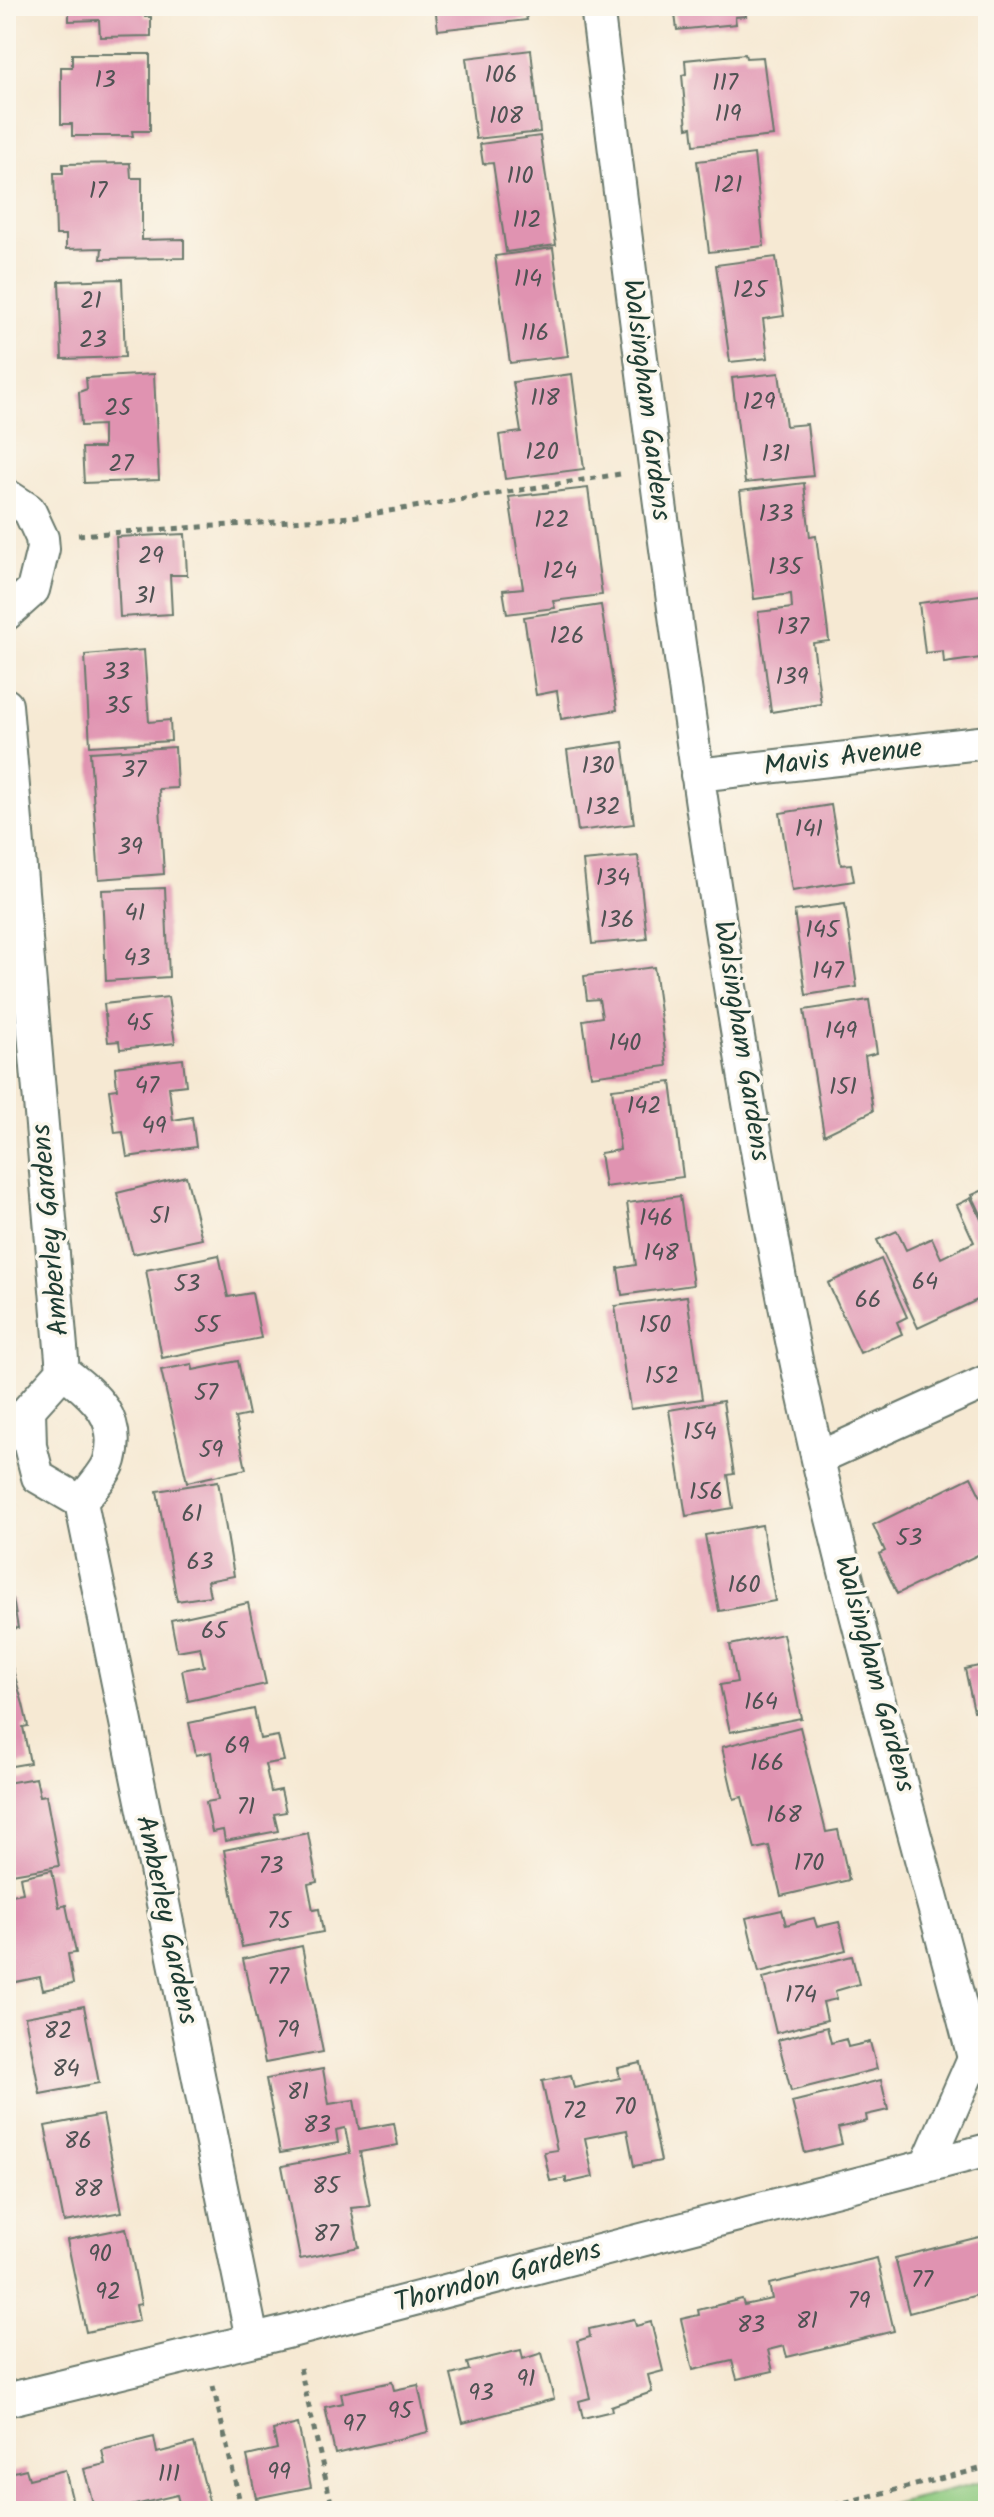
<svg xmlns="http://www.w3.org/2000/svg" width="994" height="2517" font-family="Kalam,sans-serif">
  <rect width="100%" height="100%" fill="#fbf7ec"/>
  <filter id="ink" filterUnits="userSpaceOnUse"><feTurbulence type="fractalNoise" baseFrequency=".0125" numOctaves="2"/><feDisplacementMap in="SourceGraphic" scale="16" xChannelSelector="R" yChannelSelector="G"/><feConvolveMatrix kernelMatrix="1 2 1 2 8 2 1 2 1" color-interpolation-filters="sRGB"/></filter>
  <filter id="wash" filterUnits="userSpaceOnUse"><feTurbulence type="fractalNoise" baseFrequency=".006" numOctaves="4" result="noise"/><feDisplacementMap in="SourceGraphic" scale="32" xChannelSelector="R" yChannelSelector="G"/><feGaussianBlur stdDeviation="1.8" result="paint"/><feColorMatrix in="noise" values="0 0 0 0 0 0 0 0 0 0 0 0 0 0 0 0 0 1.4 0 .05"/><feComposite in="paint" operator="in"/></filter>
  <g filter="url(#wash)">
    <rect width="100%" height="100%" fill="#f6e9d3"/>
    <path fill="#8cc97e" stroke="#568359" stroke-width="2" d="M988,2481v30h-119z"/>
    <g id="blocks">
      <path fill="#e093b1" d="M69,6h76v11h6v19l-51,1 -1,-17 -30,1z
        M435,6h89l3,14 -89,10z
        M674,6h71l1,10 -11,1 1,7 -59,6z
        M531,50l9,82 -64,7 -10,-81z
        M72,54h78v77h-18l1,5h-61v-12h-11v-57h11z
        M745,54l1,4 17,-1 10,79 -79,9 -2,-18 -5,1 -5,-53 4,-1 -1,-14z
        M540,136l16,109 -50,7 -13,-89 -10,1 -3,-20z
        M754,154l10,92 -55,6 -12,-91z
        M130,163l1,15h11v62l42,-1v19l-83,1 1,-11 -36,1v-14h-10l-2,-62h9v-9z
        M553,248l15,108 -58,7 -15,-107z
        M776,257l8,59 -21,3 5,39 -38,4 -14,-97z
        M122,279l3,78 -63,2 -3,-78z
        M779,373l7,53 21,-2 6,52 -68,7 -13,-105z
        M154,374l5,106 -75,3 -2,-35h21v-23l-22,1 -2,-34 8,-3 -1,-11z
        M572,374l12,95 -79,10 -6,-44 22,-3 -8,-50z
        M804,483l6,54 6,-1 13,105 -16,2 8,61 -50,8 -13,-100 34,-4 -1,-14 -37,5 -14,-108z
        M588,488l14,107 -49,6 2,7 -48,6 -4,-24 20,-2 -14,-91z
        M185,534l2,41h-17l2,39 -52,3 -4,-80z
        M988,594v63l-44,6 -1,-12 -18,2 -6,-50z
        M601,605l16,105 -56,9 -4,-28 -21,4 -12,-78z
        M144,650l5,72 21,-2 1,21 -81,5 -5,-91z
        M623,742l11,82 -56,7 -11,-81z
        M175,747l2,41 -18,1 5,85 -65,5 -9,-127z
        M831,805l10,60 10,-1 3,17 -62,10 -12,-78z
        M638,856l9,83 -55,5 -9,-83z
        M165,888l4,89 -63,4 -4,-91z
        M845,904l12,83 -51,8 -12,-84z
        M654,967l13,99 -76,10 -8,-56 19,-3 -3,-18 -12,1 -3,-24z
        M168,997l7,46 -55,6 -1,-8 -11,1 -4,-38z
        M869,1000l8,53 -12,3 8,55 -49,24 -20,-125z
        M183,1059l3,26 -17,2 4,33 19,-3 4,30 -69,10 -4,-25 -8,1 -6,-43 8,-1 -2,-22z
        M671,1082l12,95 -78,10 -5,-34 20,-3 -8,-61z
        M186,1176l16,63 -69,15 -16,-61z
        M988,1188v41l-16,-34z
        M680,1196l13,89 -71,10 -4,-27 18,-3 -9,-62z
        M971,1198l17,36v61l-70,33 -41,-88 20,-9 9,19 26,-12 9,20 33,-16 -17,-37z
        M219,1255l9,42 24,-4 9,45 -99,20 -16,-88z
        M881,1259l26,58 -10,5 5,12 -42,19 -32,-70z
        M687,1296l15,103 -72,10 -15,-103z
        M238,1361l11,54 -14,3 11,51 -59,13 -26,-112 31,-6 1,6z
        M723,1401l11,73 -6,1 5,33 -47,8 -17,-106z
        M971,1477l17,34v39l-91,44 -18,-40 6,-3 -12,-26z
        M218,1481l16,95 -27,5 3,15 -33,5 -20,-110z
        M762,1525l13,76 -56,10 -14,-76z
        M13,1599l5,29 -12,2v-30z
        M248,1603l18,81 -78,17 -6,-31 22,-4 -4,-19 -23,4 -6,-31z
        M783,1634l18,84 -71,14 -10,-47 17,-3 -7,-37z
        M6,1646l17,58 5,22 -5,1 7,36 -24,4z
        M988,1664v44l-14,3 -9,-42z
        M254,1709l6,30 18,-3 6,25 -19,3 6,28 10,-2 5,22 -12,2 4,17 -53,10 -2,-11 -11,2 -6,-30 12,-2 -7,-48 -15,3 -7,-32z
        M800,1727l26,105 12,-2 11,50 -68,16 -12,-50 -14,3 -13,-52 -8,2 -12,-52z
        M988,1730v28h-1l-7,-27z
        M36,1778l4,18 6,-1 13,71 -53,9v-92z
        M308,1833l9,49 -9,2 5,26 6,-1 4,23 -81,15 -18,-97z
        M52,1870l7,37 7,-2 10,48 -8,1 5,30 -30,6 -3,-13 -29,6 -5,-25v-62l17,-3 -3,-16z
        M782,1910l4,15 28,-7 3,9 22,-5 7,28 -87,22 -13,-54z
        M302,1946l21,106 -58,11 -22,-104z
        M852,1956l7,28 -24,7 2,8 -14,3 4,18 -51,13 -13,-55z
        M84,2006l15,77 -59,11 -15,-77z
        M827,2027l4,16 15,-4 2,8 22,-5 7,27 -86,22 -13,-51z
        M641,2063l20,98 -27,5 -7,-36 -42,8 8,39 -27,6v-5l-16,3 -6,-29 13,-2 -15,-69 29,-6 3,13 46,-10 -2,-10z
        M323,2069l6,35 25,-4 5,29 35,-6 4,22 -38,7 10,54 -19,2 8,39 -59,12 -18,-93 68,-13 -5,-25 -9,2 2,13 -58,10 -14,-74z
        M881,2080l7,30 -22,5 1,6 -29,7 4,16 -37,9 -13,-51z
        M103,2115l19,97 -58,10 -19,-96z
        M126,2228l15,76 -5,1 3,16 -53,11 -19,-92z
        M987,2235l1,83 -7,-24 -72,19 -14,-55z
        M877,2258l17,73 -107,26 -3,-11 -16,4 5,21 -36,8 -5,-18 -39,9 -12,-51 18,-4 -1,-5 44,-11 2,6 28,-6 -3,-15z
        M634,2319l2,7 15,-4 12,49 -15,4 4,17 -41,14 1,5 -29,7 -4,-17 11,-3 -13,-57 13,-4 -1,-8z
        M521,2350l2,9 19,-6 12,46 -91,24 -12,-48 18,-5 -2,-7z
        M392,2382l2,8 24,-5 10,47 -93,22 -10,-47 18,-4 -2,-10z
        M298,2424l13,63 -55,11 -9,-42 30,-7 -4,-19z
        M154,2437l3,16 37,-10 16,62 -29,6 -4,-16 -67,16h-15l-11,-42 21,-5 -3,-14z
        M26,2469l3,10 36,-9 10,41h-69v-37z"/>
    </g>
  </g>
  <g filter="url(#ink)">
    <use href="#blocks" fill-opacity="0" stroke="#6a796c" stroke-width="2"/>
    <g fill="none" stroke-linecap="round" stroke-linejoin="round">
      <g stroke="#6a796c" stroke-width="36">
        <path id="minor" d="M597,6c52,424 105,848 182,1268 49,264 128,524 195,784l14,10
          M6,495l23,15 13,28 1,11 -10,41 -27,24
          M6,705l57,666 -34,38 1,37 8,31 43,25
          M697,775l291,-33
          M63,1371c30,24 59,45 47,89 -4,14 -21,30 -29,42l171,837
          M818,1458l170,-77
          M927,2165l47,-107
          M6,2400l285,-69 697,-181"/>
      </g>
      <path stroke="#6a796c" stroke-width="5" stroke-dasharray="6 6" stroke-linecap="butt" d="M78,535l274,-18 268,-43
        M300,2368l33,143
        M213,2386l29,125
        M810,2511l178,-44"/>
      <use href="#minor" stroke="#fff" stroke-width="32"/>
    </g>
  </g>
  <g text-anchor="middle" dominant-baseline="central" stroke-width="7" stroke-linejoin="round" paint-order="stroke">
    <g font-size="24" fill="#4f5253">
      <text x="501" y="75">106</text>
      <text x="105" y="80">13</text>
      <text x="725" y="83">117</text>
      <text x="728" y="114">119</text>
      <text x="506" y="116">108</text>
      <text x="520" y="176">110</text>
      <text x="728" y="185">121</text>
      <text x="98" y="191">17</text>
      <text x="527" y="220">112</text>
      <text x="528" y="279">114</text>
      <text x="750" y="290">125</text>
      <text x="91" y="301">21</text>
      <text x="535" y="333">116</text>
      <text x="93" y="340">23</text>
      <text x="545" y="398">118</text>
      <text x="759" y="402">129</text>
      <text x="118" y="408">25</text>
      <text x="542" y="452">120</text>
      <text x="776" y="454">131</text>
      <text x="121" y="464">27</text>
      <text x="776" y="514">133</text>
      <text x="552" y="520">122</text>
      <text x="151" y="556">29</text>
      <text x="785" y="567">135</text>
      <text x="560" y="571">124</text>
      <text x="145" y="596">31</text>
      <text x="793" y="627">137</text>
      <text x="567" y="636">126</text>
      <text x="116" y="672">33</text>
      <text x="792" y="677">139</text>
      <text x="118" y="706">35</text>
      <text x="598" y="766">130</text>
      <text x="134" y="770">37</text>
      <text x="603" y="807">132</text>
      <text x="809" y="829">141</text>
      <text x="130" y="847">39</text>
      <text x="613" y="878">134</text>
      <text x="135" y="913">41</text>
      <text x="617" y="920">136</text>
      <text x="822" y="930">145</text>
      <text x="137" y="958">43</text>
      <text x="828" y="971">147</text>
      <text x="139" y="1023">45</text>
      <text x="841" y="1031">149</text>
      <text x="625" y="1043">140</text>
      <text x="147" y="1086">47</text>
      <text x="843" y="1087">151</text>
      <text x="644" y="1106">142</text>
      <text x="154" y="1126">49</text>
      <text x="160" y="1216">51</text>
      <text x="656" y="1218">146</text>
      <text x="661" y="1253">148</text>
      <text x="925" y="1282">64</text>
      <text x="187" y="1284">53</text>
      <text x="868" y="1300">66</text>
      <text x="207" y="1325">55</text>
      <text x="655" y="1325">150</text>
      <text x="662" y="1376">152</text>
      <text x="206" y="1393">57</text>
      <text x="700" y="1432">154</text>
      <text x="211" y="1450">59</text>
      <text x="706" y="1492">156</text>
      <text x="192" y="1514">61</text>
      <text x="909" y="1538">53</text>
      <text x="200" y="1562">63</text>
      <text x="744" y="1585">160</text>
      <text x="214" y="1631">65</text>
      <text x="761" y="1702">164</text>
      <text x="237" y="1746">69</text>
      <text x="767" y="1763">166</text>
      <text x="246" y="1807">71</text>
      <text x="784" y="1815">168</text>
      <text x="809" y="1863">170</text>
      <text x="271" y="1866">73</text>
      <text x="279" y="1921">75</text>
      <text x="278" y="1977">77</text>
      <text x="801" y="1995">174</text>
      <text x="288" y="2030">79</text>
      <text x="58" y="2031">82</text>
      <text x="66" y="2069">84</text>
      <text x="298" y="2092">81</text>
      <text x="625" y="2107">70</text>
      <text x="575" y="2111">72</text>
      <text x="317" y="2125">83</text>
      <text x="78" y="2141">86</text>
      <text x="326" y="2186">85</text>
      <text x="88" y="2189">88</text>
      <text x="326" y="2234">87</text>
      <text x="100" y="2254">90</text>
      <text x="922" y="2280">77</text>
      <text x="108" y="2292">92</text>
      <text x="859" y="2301">79</text>
      <text x="807" y="2321">81</text>
      <text x="751" y="2325">83</text>
      <text x="526" y="2379">91</text>
      <text x="481" y="2393">93</text>
      <text x="400" y="2411">95</text>
      <text x="354" y="2424">97</text>
      <text x="279" y="2472">99</text>
      <text x="169" y="2474">111</text>
    </g>
    <g font-size="28" fill="#1f3d34" stroke="#fbf7ec">
      <text transform="translate(646 400) rotate(83)">Walsingham Gardens</text>
      <text transform="translate(843 758) rotate(-7)">Mavis Avenue</text>
      <text transform="translate(741 1041) rotate(81)">Walsingham Gardens</text>
      <text transform="translate(51 1230) rotate(-95)">Amberley Gardens</text>
      <text transform="translate(874 1674) rotate(75)">Walsingham Gardens</text>
      <text transform="translate(166 1920) rotate(78)">Amberley Gardens</text>
      <text transform="translate(498 2277) rotate(-15)">Thorndon Gardens</text>
    </g>
  </g>
  <rect width="994" height="2517" fill="none" stroke="#fbf7ec" stroke-width="32"/>
</svg>
